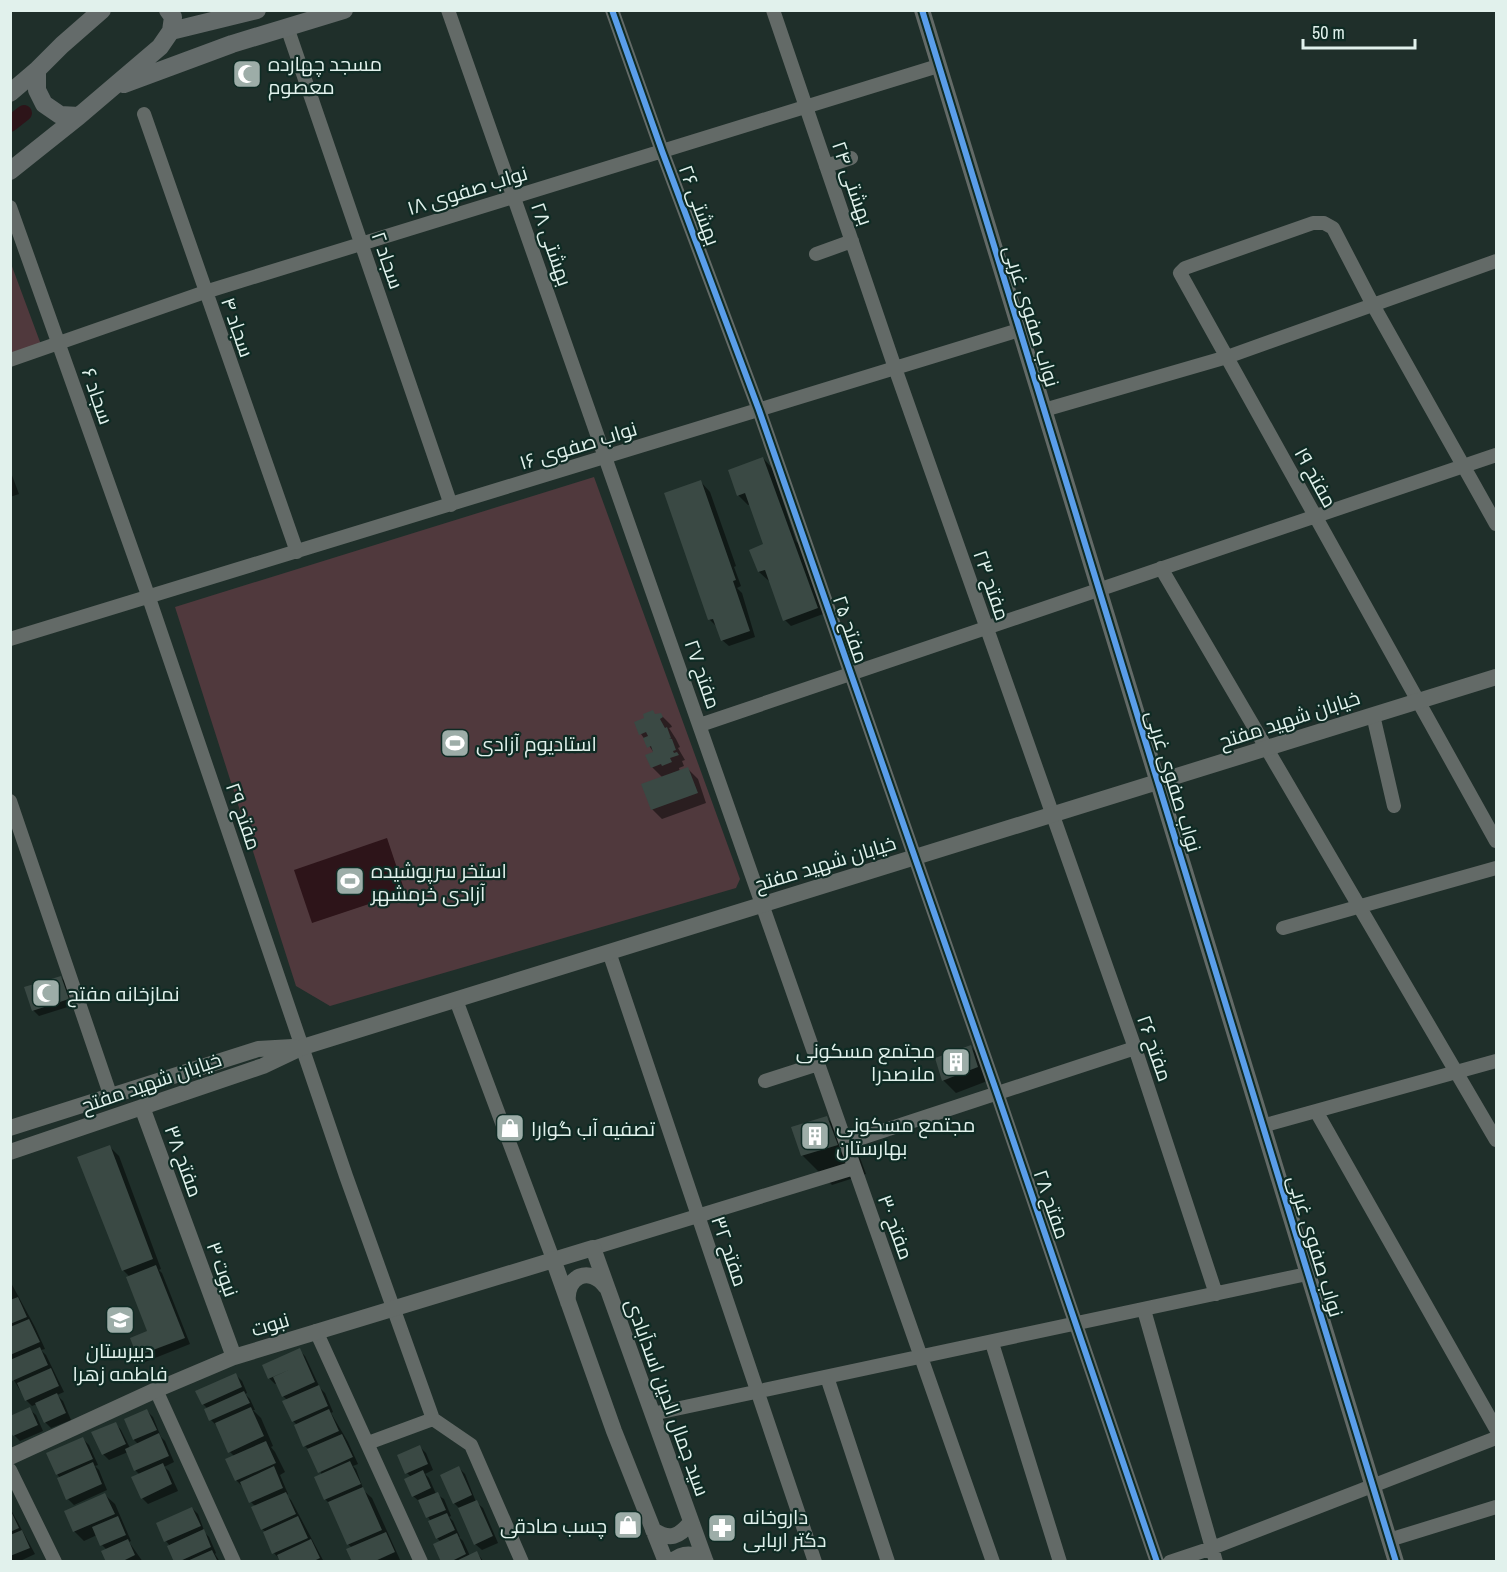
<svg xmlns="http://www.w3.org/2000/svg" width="1507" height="1572" font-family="'Archivo Narrow',Cairo,sans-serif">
  <rect width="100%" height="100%" fill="#1f2f2a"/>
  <path fill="#50393d" d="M10,261l33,89 -33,11z
    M594,477l146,402 -4,9 -406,118 -34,-20 -121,-379z"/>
  <path fill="#2d1419" d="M387,838l18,54 -93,31 -18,-53z"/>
  <path fill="#0007" d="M763,458l9,10 24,73 5,5 22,68 -32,12 -6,-6 -15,-39h-1l-10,-9 6,-27 -15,-41 -2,1 -10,-10z
    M10,470l9,24 -9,3z
    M701,482l9,10 26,74 -2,1 7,19 -4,2 5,5 13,44 -26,9 -7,-6 -4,-12 -8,-8z
    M656,715h5l10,10 1,2 -3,1 7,11 4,8 -2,1 7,12 -3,1 2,5 -5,2 1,4 8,-3 10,10 8,24 -44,16 -10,-10 11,-31 -11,-11 2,-14 -13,-19 -5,-11z
    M61,977l6,7 7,21 -35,11 -6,-6z
    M971,1047l13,13 6,20 -34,13 -13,-13z
    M827,1118l29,29 10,27 -34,11 -30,-30z
    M109,1146l10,10 42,113 -2,1 3,3 28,71 -45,18 -6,-7 -7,-16 17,-7 -19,-55 -7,-7z
    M10,1281l25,46 10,22 -4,1 5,5 18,37 -7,3 6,6 8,19 -20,8 -6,-6 -8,-18 -5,2 -6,-6 -16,-26z
    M299,1350l6,6 15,32 5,5 8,19 -2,1 17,29 10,22 -5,2 3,3 8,22 8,7 29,64h-48l-1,-14 -4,-4 -16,-38 -7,-7 -3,-24 -11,-23 -6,-6 -8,-21 -4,-4 -6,-21 -4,-4 -6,-13 -2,1 -6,-6z
    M235,1374l7,7 5,12 -2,1 5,5 5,11h-2l8,8 12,28 -2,1 4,5 10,20 -5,3 8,19 -2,1 5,5 33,62h-42l-8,-9 -8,-21 -4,-3 -6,-22 -5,-5 -6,-13 -9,-9 -2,-24 -4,-4 -13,-26 -6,-6 -3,-11 -5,-5z
    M29,1409l7,6 7,16 -23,10 -6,-6z
    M147,1411l6,6 8,20 4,4 9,21 -10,5 5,4 9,20 -30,13 -6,-6 -2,-23 -4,-4 -8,-19 -19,8 -6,-6 12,-31 6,7 9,18 8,-4 -4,-4 -8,-20z
    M82,1438l7,7 9,20 -3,1 4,4 8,20 -33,15 -6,-6 -8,-21 -3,-4z
    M420,1447l6,6 7,17 -8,4 4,4 7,16 8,5 7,17 -2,1 4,4 7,16h-1l4,4 7,15 7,-3 7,9h-41l-2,-20 -4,-4 -6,-16 -11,-20 -7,-6 -2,-19 -4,-4z
    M459,1468l6,6 11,28 7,6 15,35 -16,7 -7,-6 -16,-36 -5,-5z
    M105,1495l10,9 16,37 -2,1 14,20h-35l-1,-12 -5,-5 -5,-10 -13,6 -10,-10z
    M10,1508l25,46 -17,8h-8z
    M192,1508l6,6 7,19 4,4 7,16 -1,1 5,8h-45l-5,-16 -4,-5z"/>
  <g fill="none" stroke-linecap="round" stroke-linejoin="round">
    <path stroke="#2d1419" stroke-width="16" d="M10,124l14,-11"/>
  </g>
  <path fill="#3a4944" d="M763,457l55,151 -35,13 -18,-51 -7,2 -9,-22 14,-6 -18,-51 -8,3 -9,-26z
    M701,480l35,100 -3,1 17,50 -29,10 -8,-22 -5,1 -44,-127z
    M653,710l2,4 6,-1 2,4 -3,2 5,9 2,-1 4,11h-2l3,1 4,11 -3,1 1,2 3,-1 2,3 -9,3 2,4 -10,4 -1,-2 -10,4 -6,-13 8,-3 -2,-6 -4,2 -4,-10 5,-2 -2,-4 -7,3 -5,-13 10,-4 -1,-4z
    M688,767l10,26 -47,17 -10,-26z
    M61,976l8,23 -37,12 -8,-24z
    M971,1045l7,22 -36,14 -7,-23z
    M827,1116l11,29 -37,11 -10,-29z
    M110,1145l43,114 -31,12 -45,-114z
    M156,1265l29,73 -48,18 -7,-18 17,-7 -21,-54z
    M18,1297l9,20 -17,7v-24z
    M29,1319l11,23 -30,13v-28z
    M40,1347l8,18 -36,16 -2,-21z
    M300,1348l15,34 -33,15 -9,-20 18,-8 -23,10 -6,-14z
    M51,1368l8,18 -34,15 -8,-18z
    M236,1373l6,14 -40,18 -7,-14z
    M319,1385l9,21 -36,16 -10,-21z
    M244,1391l6,12 -41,18 -5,-12z
    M57,1393l9,20 -22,10 -9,-20z
    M30,1407l8,18 -25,11 -3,-5v-15z
    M251,1407l13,29 -36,17 -13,-30z
    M147,1409l10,21 -24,10 -9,-21z
    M329,1409l10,22 -36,16 -9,-22z
    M116,1422l10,22 -24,11 -11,-23z
    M159,1433l10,23 -35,15 -9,-22z
    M342,1434l11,23 -35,16 -11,-24z
    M83,1437l10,22 -37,16 -10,-22z
    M266,1441l10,22 -41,18 -10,-22z
    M420,1445l8,19 -23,10 -8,-19z
    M350,1461l11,23 -37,16 -10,-23z
    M93,1462l9,22 -36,16 -9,-22z
    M163,1463l9,21 -31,15 -10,-22z
    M274,1466l9,22 -34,15 -9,-21z
    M459,1466l13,29 -19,9 -13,-29z
    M423,1470l8,18 -19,9 -8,-18z
    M363,1487l19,43 -35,15 -19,-43z
    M286,1492l10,22 -35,16 -10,-23z
    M438,1492l8,18 -20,8 -8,-18z
    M105,1493l10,21 -42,18 -9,-21z
    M477,1500l16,36 -19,9 -16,-37z
    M192,1507l9,19 -37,16 -8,-19z
    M10,1509l9,19 -9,4z
    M447,1513l8,17 -19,9 -8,-18z
    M118,1516l8,19 -26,11 -8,-19z
    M298,1516l10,22 -36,16 -9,-22z
    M204,1529l7,18 -33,15h-4l-7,-16z
    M22,1530l8,18 -20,8v-21z
    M386,1532l9,20 -22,10h-21l-6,-13z
    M457,1533l9,21 -16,8h-9l-8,-18z
    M128,1539l7,16 -14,7h-15l-5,-11z
    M311,1539l9,19 -8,4h-32l-3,-7z
    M212,1550l6,12h-33z
    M477,1551l5,11h-28z"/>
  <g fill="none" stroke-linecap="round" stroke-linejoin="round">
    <path stroke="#636a67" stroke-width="14" d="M448,10l545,1552
      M612,10l50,141 97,259 238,683 160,469
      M773,10l122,358 240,680 81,246
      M287,27l164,478
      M144,114l153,438
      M826,166l25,-8
      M10,207l139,391 197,578 87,243 38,26 51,117
      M816,254l36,-13
      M10,360l195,-68 733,-226
      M1044,410l183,-53 269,-96
      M1496,524l-123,-219 -40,-77 -9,-5h-11l-128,45 -5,5 316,568
      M1161,568l335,572
      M10,639l1009,-309
      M1373,715l21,91
      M700,725l796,-270
      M10,801l101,296
      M1283,928l213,-60
      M609,952l206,610
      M456,1000l97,259
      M765,1081l53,-17
      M1316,1111l180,318
      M1262,1126l234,-65
      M846,1143l289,-95
      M593,1248l261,-80
      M1144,1310l72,252
      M316,1331l105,231
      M992,1343l68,219
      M827,1377l61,185
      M156,1390l78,172
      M652,1414l655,-140
      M368,1443l65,-24
      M10,1470l45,92
      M1389,1540l107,-33
      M1170,1562l42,-14 284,-110"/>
    <path stroke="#636a67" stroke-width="16" d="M922,10l474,1552
      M142,1107l92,250
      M10,1128l248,-79 35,-2
      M10,1152l253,-86 40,-19 1193,-370
      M553,1259l61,172 52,131
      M568,1302c-3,-26 22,-37 38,-15
      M10,1457l146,-67 78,-33 359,-109 112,312
      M653,1530c17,11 26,7 38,-8
      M671,1562c12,-10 23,-10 35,0"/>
    <path stroke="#646b6a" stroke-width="18" d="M102,10l-40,35 -25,25v20l7,14 16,11 19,1 81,-69 11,-16 2,-14 -5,-7
      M171,31l86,-21
      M124,84l108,-40 112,-34
      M10,93l27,-23
      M10,171l69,-55"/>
    <g stroke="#0f2b24" stroke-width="10">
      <path id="cycleway" d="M612,10l50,141 97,259 238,683 160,469
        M922,10l474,1552"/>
    </g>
    <use href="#cycleway" stroke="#5a9eea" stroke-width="6"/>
  </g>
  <defs>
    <g id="mosque-square" transform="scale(1.5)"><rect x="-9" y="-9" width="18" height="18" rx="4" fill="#9dada8" stroke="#0f2b24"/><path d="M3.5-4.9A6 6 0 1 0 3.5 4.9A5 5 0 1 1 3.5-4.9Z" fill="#fff"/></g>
    <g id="stadium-square" transform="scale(1.5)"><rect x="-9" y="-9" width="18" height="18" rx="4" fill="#9dada8" stroke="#0f2b24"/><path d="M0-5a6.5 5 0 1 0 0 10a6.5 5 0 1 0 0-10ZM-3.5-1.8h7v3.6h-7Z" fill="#fff"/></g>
    <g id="building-square" transform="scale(1.5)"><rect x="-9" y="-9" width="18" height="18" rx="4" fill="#9dada8" stroke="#0f2b24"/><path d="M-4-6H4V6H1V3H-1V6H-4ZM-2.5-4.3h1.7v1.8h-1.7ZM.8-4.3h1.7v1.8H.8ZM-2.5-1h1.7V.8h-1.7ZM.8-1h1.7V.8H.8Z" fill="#fff"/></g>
    <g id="shop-square" transform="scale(1.5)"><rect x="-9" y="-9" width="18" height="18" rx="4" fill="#9dada8" stroke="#0f2b24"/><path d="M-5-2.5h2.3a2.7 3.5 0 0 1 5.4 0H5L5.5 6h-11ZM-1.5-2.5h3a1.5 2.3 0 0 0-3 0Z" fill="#fff"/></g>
    <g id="school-square" transform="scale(1.5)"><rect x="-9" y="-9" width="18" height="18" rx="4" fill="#9dada8" stroke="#0f2b24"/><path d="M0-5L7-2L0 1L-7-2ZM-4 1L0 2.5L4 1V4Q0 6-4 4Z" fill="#fff"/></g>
    <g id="pharmacy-square" transform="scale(1.5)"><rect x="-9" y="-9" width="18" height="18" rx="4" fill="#9dada8" stroke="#0f2b24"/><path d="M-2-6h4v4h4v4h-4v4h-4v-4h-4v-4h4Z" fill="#fff"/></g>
  </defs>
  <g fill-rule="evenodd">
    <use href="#mosque-square" x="247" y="74"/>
    <use href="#stadium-square" x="455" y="743"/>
    <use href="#stadium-square" x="350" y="881"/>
    <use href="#mosque-square" x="46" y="993"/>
    <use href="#building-square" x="956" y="1062"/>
    <use href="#shop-square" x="510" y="1128"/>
    <use href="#building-square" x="815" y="1136"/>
    <use href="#school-square" x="120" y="1320"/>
    <use href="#shop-square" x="628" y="1525"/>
    <use href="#pharmacy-square" x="722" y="1528"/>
  </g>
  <g text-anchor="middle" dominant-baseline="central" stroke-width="4.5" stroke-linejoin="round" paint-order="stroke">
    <g font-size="20" fill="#e1f1ec" stroke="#0f2b24" text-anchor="start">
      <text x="268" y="63">مسجد چهارده<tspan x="268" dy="23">معصوم</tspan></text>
      <text x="476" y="743">استادیوم آزادی</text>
      <text x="371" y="870">استخر سرپوشیده<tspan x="371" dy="23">آزادی خرمشهر</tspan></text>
      <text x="67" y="993">نمازخانه مفتح</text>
      <text x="935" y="1050" text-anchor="end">مجتمع مسکونی<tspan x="935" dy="23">ملاصدرا</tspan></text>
      <text x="836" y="1124">مجتمع مسکونی<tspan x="836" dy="23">بهارستان</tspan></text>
      <text x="531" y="1128">تصفیه آب گوارا</text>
      <text x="120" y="1350" text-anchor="middle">دبیرستان<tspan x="120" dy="23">فاطمه زهرا</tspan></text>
      <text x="743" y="1516">داروخانه<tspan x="743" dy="23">دکتر اربابی</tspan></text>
      <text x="607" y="1525" text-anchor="end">چسب صادقی</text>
    </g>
    <g font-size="20" fill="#e1f1ec" stroke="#0f2b24">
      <text transform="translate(853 183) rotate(71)">بهشتی ۲۴</text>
      <text transform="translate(467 190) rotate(-17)">نواب صفوی ۱۸</text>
      <text transform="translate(700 205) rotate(70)">بهشتی ۲۶</text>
      <text transform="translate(552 244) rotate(71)">بهشتی ۲۸</text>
      <text transform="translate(388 260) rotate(71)">سجاد ۲</text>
      <text transform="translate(1032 316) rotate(73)">نواب صفوی غربی</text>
      <text transform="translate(238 327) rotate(71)">سجاد ۴</text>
      <text transform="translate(98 396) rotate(71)">سجاد ۶</text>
      <text transform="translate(578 445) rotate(-17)">نواب صفوی ۱۶</text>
      <text transform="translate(1316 477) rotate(61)">مفتح ۱۹</text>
      <text transform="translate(992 585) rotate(71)">مفتح ۲۳</text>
      <text transform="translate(851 629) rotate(71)">مفتح ۲۵</text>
      <text transform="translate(703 674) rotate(71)">مفتح ۲۷</text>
      <text transform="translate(1289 719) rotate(-18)">خیابان شهید مفتح</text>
      <text transform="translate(1174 781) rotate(73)">نواب صفوی غربی</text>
      <text transform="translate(244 816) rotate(71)">مفتح ۲۹</text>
      <text transform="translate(825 863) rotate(-17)">خیابان شهید مفتح</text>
      <text transform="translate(1155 1048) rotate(71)">مفتح ۲۶</text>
      <text transform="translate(151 1082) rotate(-19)">خیابان شهید مفتح</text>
      <text transform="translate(184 1161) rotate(70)">مفتح ۳۸</text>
      <text transform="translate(1052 1204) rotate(71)">مفتح ۲۸</text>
      <text transform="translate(896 1227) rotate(70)">مفتح ۳۰</text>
      <text transform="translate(1316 1246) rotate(73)">نواب صفوی غربی</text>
      <text transform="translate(730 1251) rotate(71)">مفتح ۳۲</text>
      <text transform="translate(223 1269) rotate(70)">نبوت ۳</text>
      <text transform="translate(270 1324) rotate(-17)">نبوت</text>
      <text transform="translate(668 1397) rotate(70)">سید جمال الدین اسدآبادی</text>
    </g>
  </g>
  <rect width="1507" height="1572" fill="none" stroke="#e1f1ec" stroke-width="24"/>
  <path d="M1303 39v9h112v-9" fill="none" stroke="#e1f1ec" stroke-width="3"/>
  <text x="1312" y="39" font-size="18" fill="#e1f1ec" stroke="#0f2b24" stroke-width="4.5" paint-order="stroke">50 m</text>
</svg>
